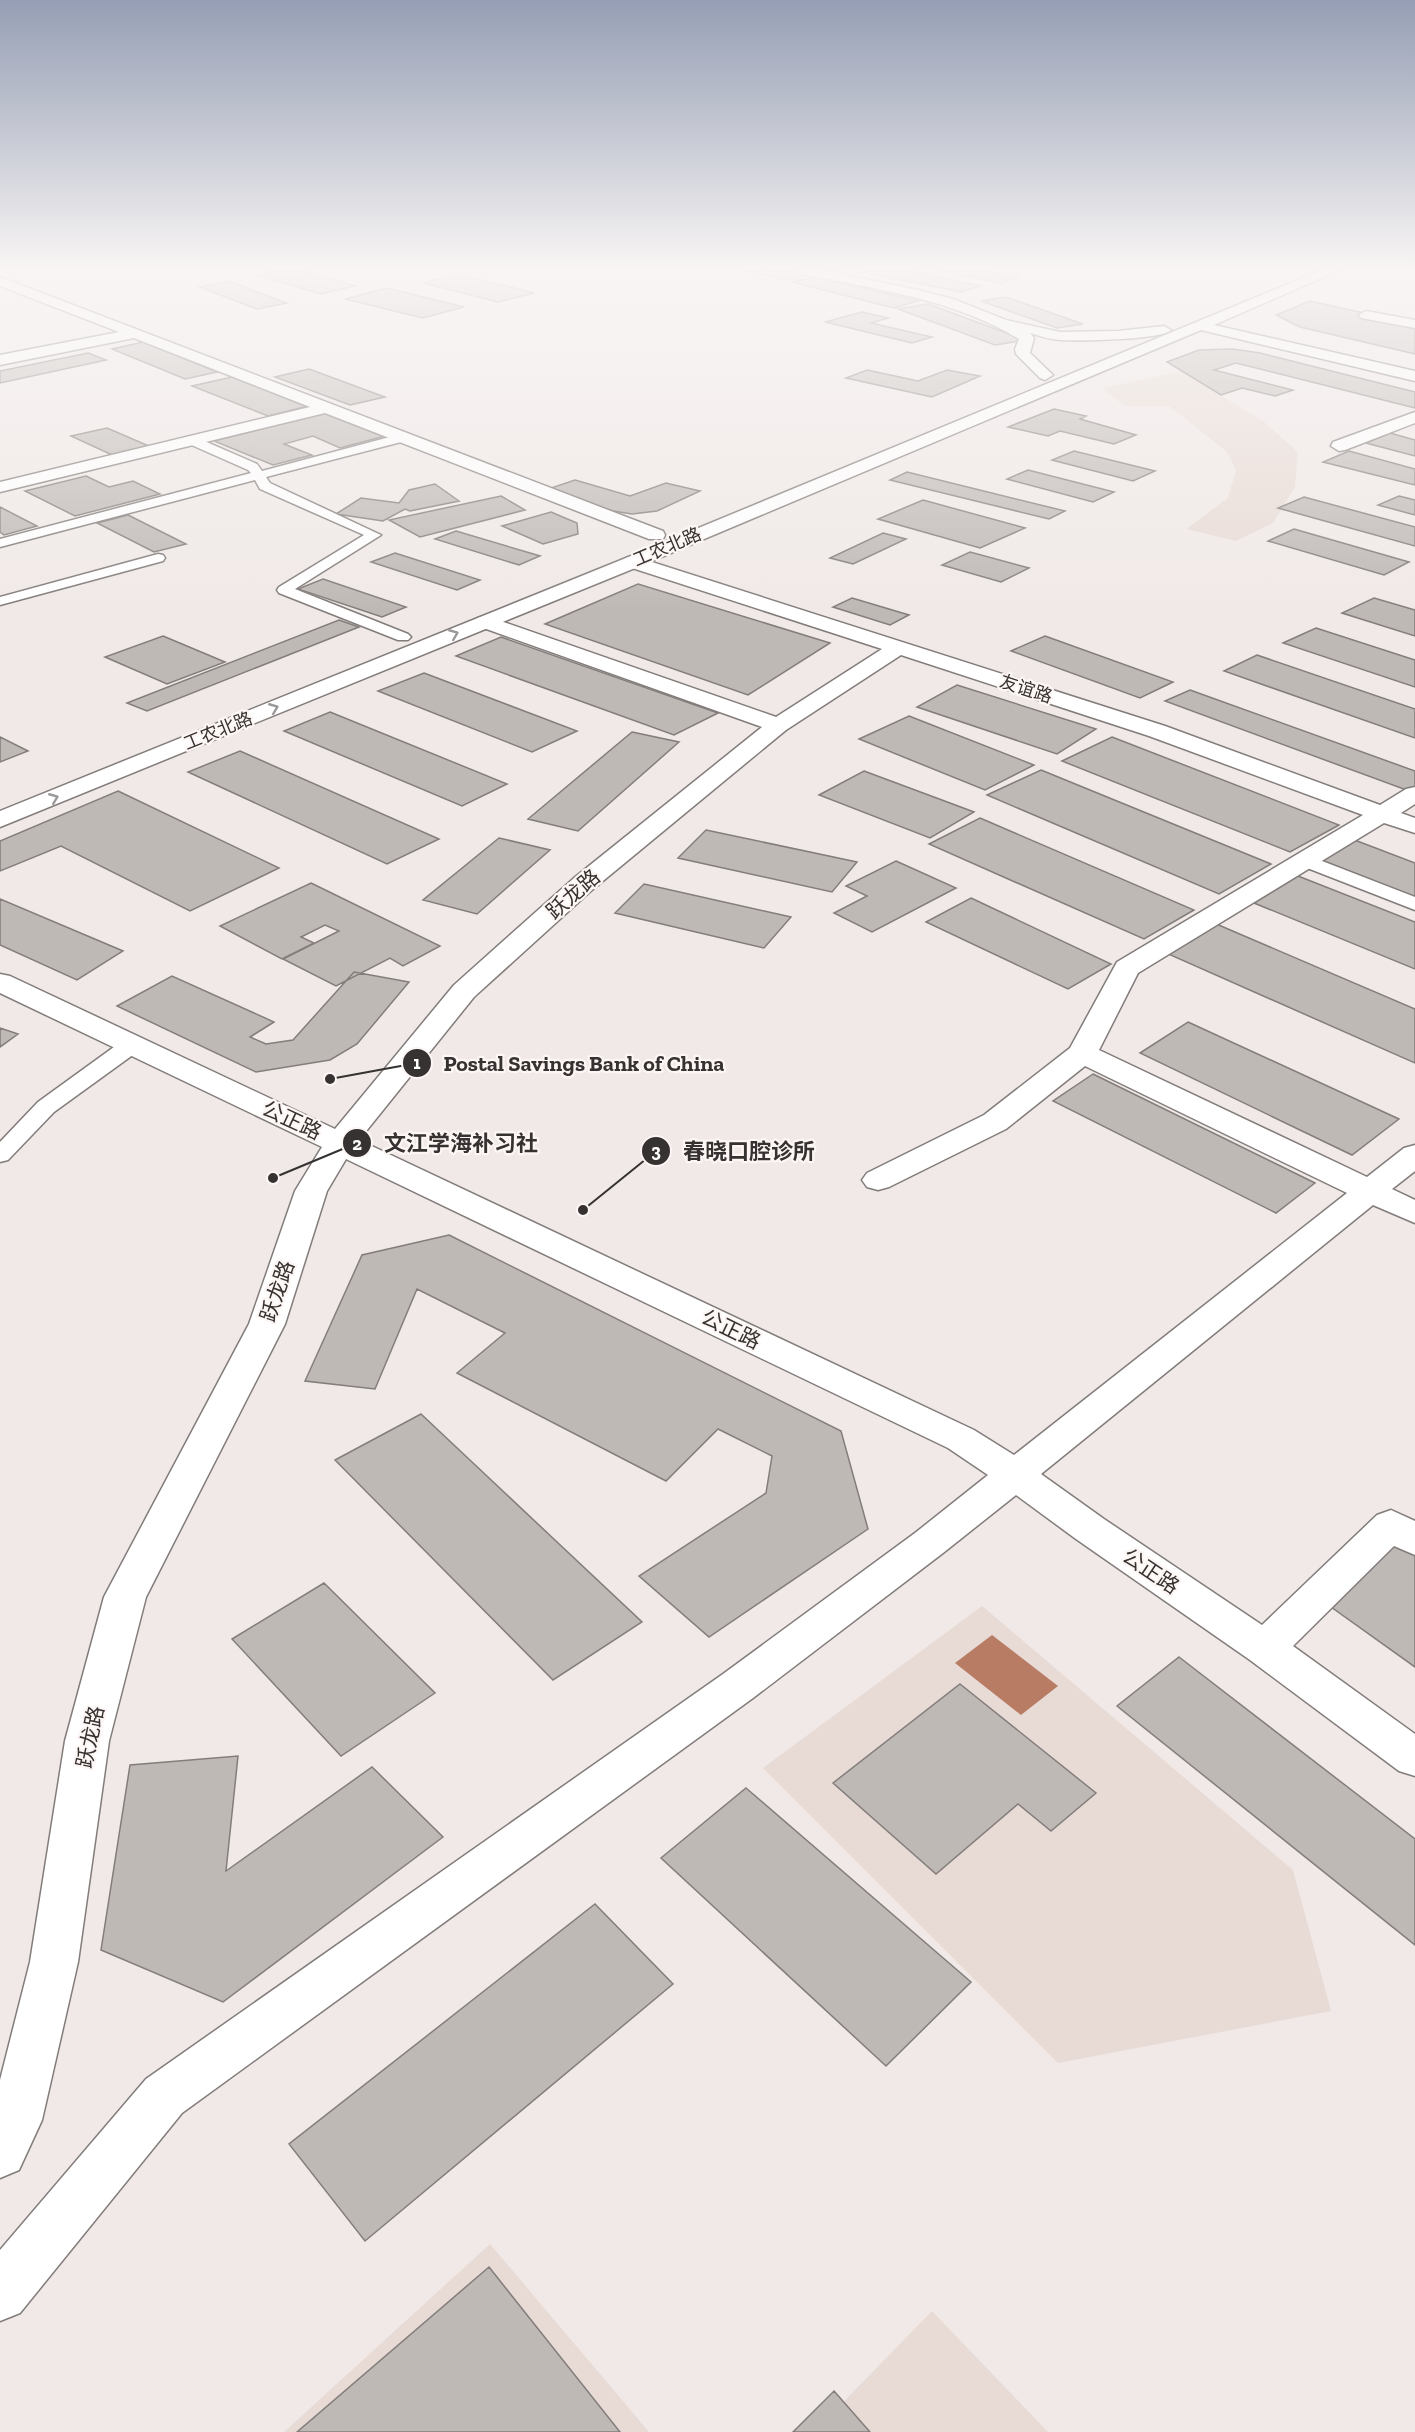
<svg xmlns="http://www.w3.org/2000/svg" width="1415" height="2432" font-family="'Zilla Slab','Noto Sans SC',serif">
  <rect width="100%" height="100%" fill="#f0e9e7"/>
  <path fill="#e8dbd5" d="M1181,371l82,50 35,31 -3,35 -22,36 -37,18 -50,-12 42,-31 8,-28 -10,-19 -57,-45h-45l-21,-18z
    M982,1606l311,264 38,141 -273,52 -295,-295z
    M490,2244l159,188h-365z
    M932,2311l116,121h-234z"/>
  <path fill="#b87c65" d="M992,1635l66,51 -37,29 -66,-52z"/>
  <path fill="#bfb9b6" stroke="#837d7b" stroke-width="1.5" d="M280,270h19l56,16 -34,8 -64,-19z
    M744,270h43l22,5 -21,5z
    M869,270h37l75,16 -21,6 -97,-20z
    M937,270h42l39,8 -18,5z
    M459,274l75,19 -36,9 -75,-19z
    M816,277l102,24 -24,7 -102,-26z
    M228,281l59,22 -30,6 -58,-22z
    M387,288l77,19 -41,11 -78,-19z
    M1006,297l77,27 -26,4 -76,-27z
    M1310,301l54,12 -7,2 58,13v26l-115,-27 -24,-12z
    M928,304l97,36 -30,5 -97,-36z
    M862,312l26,6 -17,5 61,14 -20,6 -87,-21z
    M143,342l74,30 -32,7 -73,-30z
    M1233,349l27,4 155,39v16l-179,-45 -22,7 79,20 -18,6 -33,-8 -21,7 -54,-33 32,-12z
    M88,353l18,7 -106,23v-12z
    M309,369l76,28 -35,8 -75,-28z
    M867,370l51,11 29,-11 33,6 -48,21 -86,-19z
    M232,377l76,29 -40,10 -76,-30z
    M1054,409l32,7 -6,3 56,16 -22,9 -54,-13 -12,5 -40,-9z
    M326,413l59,23 -45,12 -27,-12 -29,8 28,11 -39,10 -59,-24z
    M107,428l42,18 -37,9 -41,-19z
    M1390,433l25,7v16l-49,-13z
    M1074,451l81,20 -22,10 -81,-21z
    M1349,451l66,18v16l-92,-23z
    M1028,470l86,22 -21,10 -86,-23z
    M907,472l158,39 -16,8 -159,-39z
    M86,476l23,11 24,-6 27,13 -85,22 -50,-25z
    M575,480l55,16 36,-13 34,8 -43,20 -25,3 -25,-4 -56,-22z
    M435,484l24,17 -49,10 -5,-2 -22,12 -47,-7 25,-16 38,5 10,-13z
    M501,496l24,14 -105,27 -31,-17z
    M1399,496l16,4v15l-37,-10z
    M1304,497l111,30v19l-137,-38z
    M923,500l102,28 -45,20 -102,-29z
    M0,507l37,19 -33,9 -4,-3z
    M551,512l26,11 1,11 -35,10 -41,-18z
    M128,515l58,29 -32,8 -57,-29z
    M1294,529l115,33 -25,13 -116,-34z
    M456,531l84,25 -21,9 -84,-26z
    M883,533l23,6 -53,25 -23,-6z
    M970,552l59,16 -28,14 -59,-17z
    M395,553l85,27 -23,10 -86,-28z
    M323,579l83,28 -24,10 -84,-28z
    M638,584l192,59 -82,52 -203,-71z
    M852,598l57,17 -19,10 -57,-18z
    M1374,598l41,12v26l-73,-23z
    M339,620l20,7 -212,84 -20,-8z
    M1316,628l99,32v27l-132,-44z
    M163,636l62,26 -58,22 -62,-27z
    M1045,636l128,46 -33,16 -129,-47z
    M501,637l217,76 -44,22 -218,-79z
    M1257,655l158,54v29l-191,-67z
    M424,673l153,58 -45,21 -154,-61z
    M957,685l139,44 -39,25 -140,-47z
    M1190,690l225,81v17l-6,3 -244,-90z
    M330,712l177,72 -45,22 -178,-75z
    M909,716l125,49 -49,25 -126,-51z
    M632,732l47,10 -101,89 -50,-12z
    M0,737l28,14 -28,11z
    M1112,737l227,88 -49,27 -228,-91z
    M240,751l199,88 -52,25 -199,-92z
    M1041,770l230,94 -52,30 -232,-99z
    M864,771l110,41 -44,26 -111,-43z
    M118,791l161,77 -89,43 -129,-65 -61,25v-30z
    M980,818l214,92 -50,29 -215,-95z
    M706,830l151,32 -25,30 -154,-34z
    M499,838l51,12 -73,64 -54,-14z
    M1352,839l63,24v38l-100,-41z
    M896,861l60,27 -84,44 -38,-19 33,-17 -21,-10z
    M1298,876l117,46v47l-161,-66z
    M311,883l129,63 -37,20 -13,-8 -54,28 -53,-27 56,-28 -14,-6 -24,12 13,6 -32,16 -62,-33z
    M644,884l147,33 -27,31 -149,-35z
    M971,898l140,66 -43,25 -142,-67z
    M0,899l123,52 -46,29 -77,-35z
    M1214,923l201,86v54l-249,-110z
    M354,972l55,10 -52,62 -27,16 -74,12 -139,-66 55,-30 102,46 -24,15 16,7 27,-4z
    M1188,1022l211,97 -47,36 -212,-102z
    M0,1028l18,6 -18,13z
    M1093,1074l222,109 -39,30 -223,-112z
    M449,1235l392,196 27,98 -159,108 -70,-61 127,-83 6,-37 -54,-27 -52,52 -209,-108 48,-40 -88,-44 -42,100 -70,-8 57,-126z
    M421,1414l221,208 -89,58 -218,-220z
    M1391,1525l24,16v126l-98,-70z
    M324,1583l111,110 -94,63 -109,-117z
    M1179,1657l236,182v106l-298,-239z
    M960,1684l136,109 -45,38 -33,-27 -82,70 -103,-91z
    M238,1756l-12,115 146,-104 71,70 -220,165 -122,-52 29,-185z
    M746,1788l225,194 -85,84 -225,-208z
    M595,1904l78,80 -308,257 -76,-97z
    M489,2267l131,165h-323z
    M834,2391l36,41h-77z"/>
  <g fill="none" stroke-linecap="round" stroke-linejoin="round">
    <g stroke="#827c7a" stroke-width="3">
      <path id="lane" d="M401,434l4,1v6l-139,36 4,6 111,52 -86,54 113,45 3,3 -3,3h-10l-119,-47 -2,-3 2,-3 85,-52 -104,-46 -5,-9 -255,67v-8l251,-66 -3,-3 -61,-27v-6h8l62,27 5,7z
        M158,554l5,1 2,3 -2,3 -163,44v-8z
        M1304,854l111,43v13l-118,-46 -2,-4 2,-4z
        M133,1038l8,1 3,5 -3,5 -87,63 -46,48 -8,2v-20l38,-40 87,-63z"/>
    </g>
    <g stroke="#827c7a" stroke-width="3">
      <path id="street" d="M794,270h27l97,20 35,9 53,21 54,12 58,-1 46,-5 7,4c-9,10 -92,11 -109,10 -11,0 -22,-4 -32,-7l4,5 -4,15 23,22 -8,5 -5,-2 -24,-24 -1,-5 4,-10c-66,-40 -143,-50 -218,-65z
        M0,277l663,254 2,4 -2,4h-14l-324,-126 -325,79v-10l310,-75 -176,-69 -134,27v-10l119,-23 -119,-46z
        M1366,311l49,9v8l-54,-10 -2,-3z
        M1415,412v11l-70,27 -6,1 -8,-5 2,-4z
        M633,556l532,170 215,79 26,-16 9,-2v17l-14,9 14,5v15l-31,-10 -246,150 -39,77 268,127 37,-29 11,-3v26l-23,18 23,11v23l-42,-18 -332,269 63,45 158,106 115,-110 14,-5 24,11v34l-21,-9 -101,100 122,88v42l-16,-5 -149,-111 -174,-121 -60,-44 -73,58 -190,145 -571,415 -162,200 -20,8v-71l146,-171 577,-405 192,-141 73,-58 -40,-27 -602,-289 -19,32 -42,133 -139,273 -37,144 -31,221 -36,158 -23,50 -19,8v-98l30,-118 35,-221 39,-144 145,-273 46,-133 27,-44 -322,-154v-19l10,2 325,153 119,-144 120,-107 188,-151 -284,-101 -3,-4 3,-4 7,-2 7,2 284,99 106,-68 -256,-83 -3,-4 3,-4zM901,655l248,81 214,79 -246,147 -47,86 -86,67 -117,58 -5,7 5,7 11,3 11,-3 117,-58 79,-63 262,127 -333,262 -40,-25 -615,-290 115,-143 118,-107 194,-160z"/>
    </g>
    <g stroke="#827c7a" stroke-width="3">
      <path id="secondary" d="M1322,270h18l-126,55 201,46v10l-214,-51 -561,236 -640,261v-16l626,-253z"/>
    </g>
    <use href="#lane" fill="#fff" fill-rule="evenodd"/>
    <use href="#street" fill="#fff" fill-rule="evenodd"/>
    <use href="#secondary" fill="#fff" fill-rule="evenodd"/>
  </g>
  <defs><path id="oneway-chevron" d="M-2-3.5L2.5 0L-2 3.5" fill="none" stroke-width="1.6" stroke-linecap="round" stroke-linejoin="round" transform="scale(1.5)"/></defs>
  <g stroke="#9a9898">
    <use href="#oneway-chevron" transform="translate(454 634) rotate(-22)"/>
    <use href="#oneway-chevron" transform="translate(274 708) rotate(-22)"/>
    <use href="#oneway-chevron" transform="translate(54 798) rotate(-22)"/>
  </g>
  <linearGradient id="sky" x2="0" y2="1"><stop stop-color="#959eb4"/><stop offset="0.44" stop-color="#f8f5f4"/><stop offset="1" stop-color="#f8f5f4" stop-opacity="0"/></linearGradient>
  <rect width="1415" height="610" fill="url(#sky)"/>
  <g text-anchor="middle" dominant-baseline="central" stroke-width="4.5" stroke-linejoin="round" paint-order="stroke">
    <g font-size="18" fill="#353231" stroke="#fdf6f4">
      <text transform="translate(667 547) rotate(-23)">工农北路</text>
      <text transform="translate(1026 689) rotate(18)">友谊路</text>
      <text transform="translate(218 731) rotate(-22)">工农北路</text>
    </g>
    <g font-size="21" fill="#353231" stroke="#fdf6f4">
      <text transform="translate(573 894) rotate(-41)">跃龙路</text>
      <text transform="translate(292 1120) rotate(25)">公正路</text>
      <text transform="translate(277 1291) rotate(-71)">跃龙路</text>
      <text transform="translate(731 1329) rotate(26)">公正路</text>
      <text transform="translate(1151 1571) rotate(34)">公正路</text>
      <text transform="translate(90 1737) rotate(-78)">跃龙路</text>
    </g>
  </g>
  <path fill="none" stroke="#353231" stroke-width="2" d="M330 1079L417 1063M273 1178L357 1143M583 1210L656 1151"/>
  <g fill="#353231" stroke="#fdf6f4" stroke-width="2">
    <circle cx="330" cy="1079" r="6"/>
    <circle cx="273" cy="1178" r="6"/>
    <circle cx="583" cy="1210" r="6"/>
    <circle cx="417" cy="1063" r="15"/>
    <circle cx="357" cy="1143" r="15"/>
    <circle cx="656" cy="1151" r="15"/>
  </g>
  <g font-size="18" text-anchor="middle" font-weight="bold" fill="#fff">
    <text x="417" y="1069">1</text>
    <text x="357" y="1150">2</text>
    <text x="656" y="1157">3</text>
  </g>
  <g font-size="22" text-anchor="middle" font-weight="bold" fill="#353231" stroke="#fdf6f4" stroke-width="4.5" stroke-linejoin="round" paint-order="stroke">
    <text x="584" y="1071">Postal Savings Bank of China</text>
    <text x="461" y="1151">文江学海补习社</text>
    <text x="749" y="1159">春晓口腔诊所</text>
  </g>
</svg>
